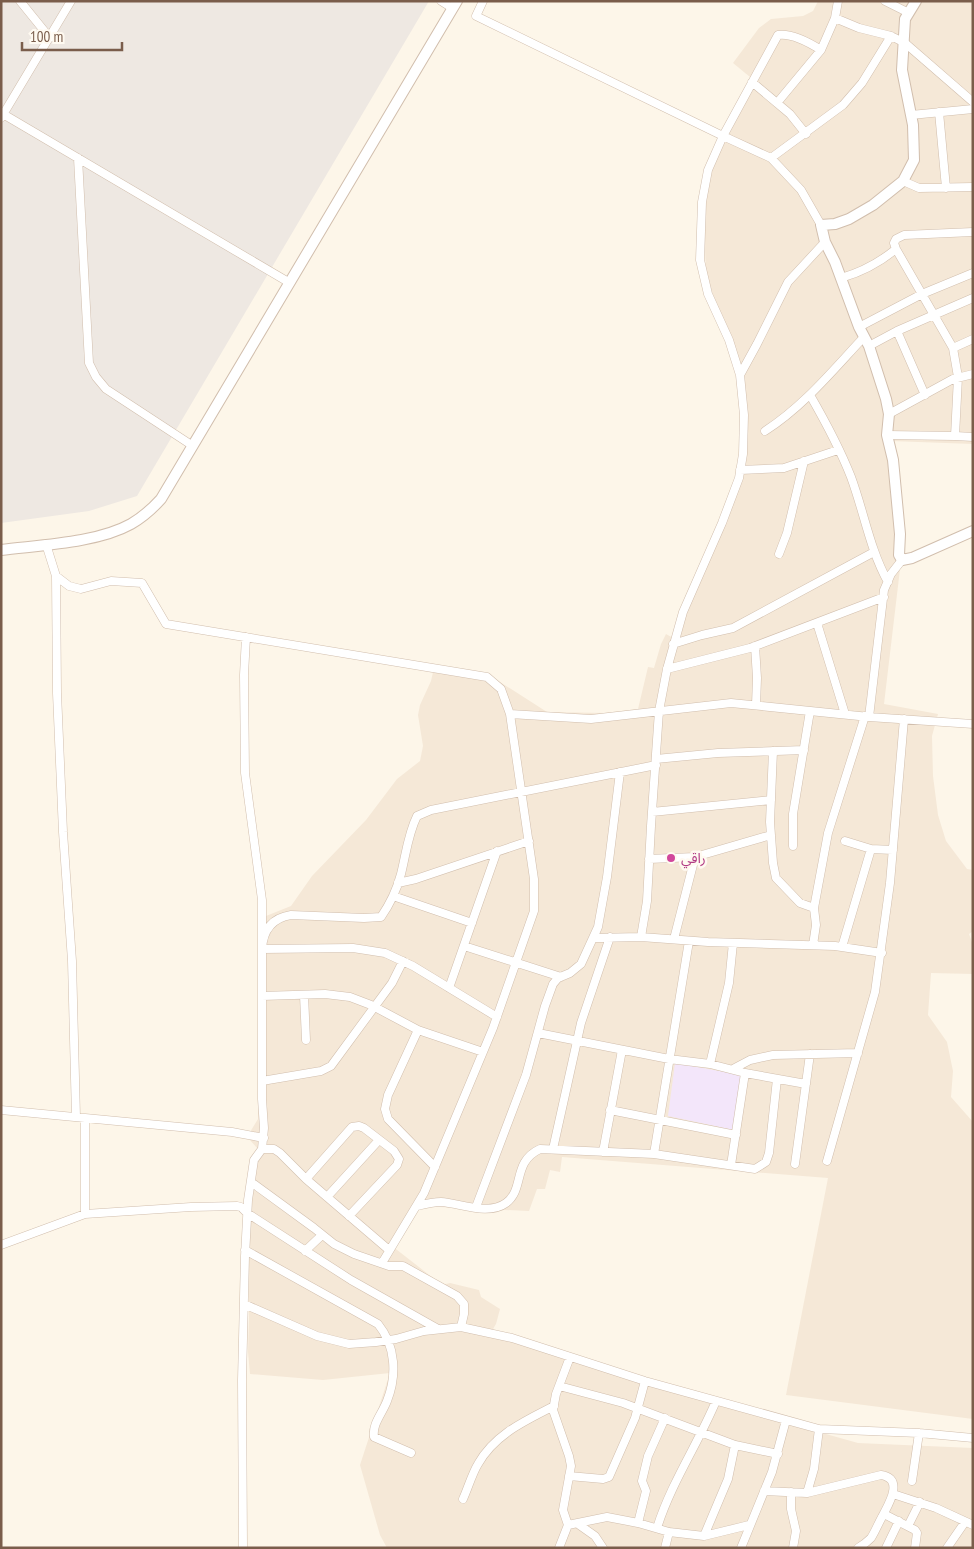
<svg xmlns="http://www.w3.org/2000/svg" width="974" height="1549" font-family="'PT Sans Narrow','Noto Sans Arabic',sans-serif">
  <rect width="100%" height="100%" fill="#fdf6e9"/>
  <path fill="#f5e8d7" d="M818,1h155v443l-82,-3 14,86 -21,177 54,10 -6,22 1,40 5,39 8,26 21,28 6,1v61l-4,3 4,11v29l-42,-1 -3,42 19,27 6,29 -2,26 22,25v297l-187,-24 42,-217 -266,-21 -2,15 -10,-2 -5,19h-8l-8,22 -111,-5 -26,40 50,39 8,-2 29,7 2,7 19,12 -4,15 -3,5 2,3 281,88 82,23 115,5v100h-586l-7,-13 -20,-70 30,-92 -67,7 -73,-6 -2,-22 1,-37v-106l9,-60 -11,-12 11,-18 3,-201 30,-12 21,-30 54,-56 31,-41 23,-18 3,-15 -5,-31 2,-10 11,-24 3,-13 53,9 13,5 47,30 58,1 33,-4 10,-42 6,1 7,-24 5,-10 7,4 67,-166 2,-56 -9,-67 -27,-74 -2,-51 4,-56 42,-91 -17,-14 26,-35 12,-9 32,-3 10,-5z"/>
  <path fill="#eee8e2" d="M1,1h428l-292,495 -48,15 -88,12z"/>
  <path fill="#f3e6fa" d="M675,1063l66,12 -7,55 -66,-14z"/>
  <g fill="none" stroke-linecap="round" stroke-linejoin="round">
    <g stroke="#d1bead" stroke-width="9">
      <path id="minor" d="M20,1l30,37
        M441,1l11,7
        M483,1l-7,15 247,120 48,22 30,32 20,35
        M885,1l24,12
        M835,18l3,-17
        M752,82l38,32 16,20
        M777,103l44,-53
        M939,112l7,76
        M3,114l287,169
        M911,115l62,-6
        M1,118l70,-117
        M78,158l11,205 7,14 10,12 87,57
        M771,158l72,-53 19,-22 29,-47 14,7 68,59
        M903,181l16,7 54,-1
        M841,278c21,-6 38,-15 55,-29
        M859,327l63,-33 51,-21
        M897,331l28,64
        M869,346l28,-15 76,-33
        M953,348l20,-9
        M740,375l17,-31 31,-62 37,-40
        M810,395c15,26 30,54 41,82 13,35 19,73 37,105
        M889,414l64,-35 20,-5
        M765,431c39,-25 68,-61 99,-94
        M887,435l68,1 3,-59 -5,-29 -57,-99 -2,-6 2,-4 8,-4 69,-3
        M955,436l18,1
        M740,470l44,-2 54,-18
        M46,544l10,32 13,10 12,3 30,-8 31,2 24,41 321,53 14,12 9,25 24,165v32l-41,117 -69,165 -42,70
        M779,554l8,-21 17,-72
        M56,576l1,117 6,139 9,129 4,156
        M817,623l28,91
        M246,637l-2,38 1,98 17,127v49l91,-1 32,5 28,13 84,51
        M673,644l29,-9 31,-7 141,-76
        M755,646l2,32 -1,27
        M667,669l83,-21 134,-51
        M510,714l81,5 140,-16 138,14 104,7
        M869,717l15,-127 7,-16 11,-14
        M773,751l-3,71 3,41 3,15 24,25 14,5
        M656,759l62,-6 86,-3
        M652,812l119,-12
        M845,841l26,8 22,1
        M793,846v-32l17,-103
        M649,859l46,-2 76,-22
        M398,883l18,-4 113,-38
        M393,896l79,27
        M641,937l6,-36 4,-75 8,-115 8,-42 16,-57 39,-89 17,-45 4,-24 1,-39 -4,-40 -11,-35 -21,-46 -8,-34 2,-58 6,-32 15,-34 55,-101c13,-2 32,8 43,15l14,-32 24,10 32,8
        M594,938l47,-1 67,5 127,4 47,7
        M674,939l21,-82
        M813,945l3,-20 -2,-17 14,-75 37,-117
        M464,946l97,31
        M842,947l29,-98
        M449,988l48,-137
        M304,995l2,45
        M262,996l63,-2 25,3 21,8 47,25 65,22
        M418,1030l-30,65 -3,14 3,10 47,48
        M538,1033l131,26 41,5 35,9 61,11
        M710,1064l19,-81 4,-40
        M733,1069l17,-9 23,-5 85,-2
        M262,1081l59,-10 10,-5 61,-83 11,-22
        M1,1110l231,22 32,6
        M610,1110l126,25
        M85,1118v96
        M262,1149l2,-21 -2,-29v-150c1,-19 10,-31 29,-34l73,3 17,-1c9,-13 16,-28 20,-43 5,-20 7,-40 16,-58l14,-6 225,-45
        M553,1149l28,-126 29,-86
        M603,1152l19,-102
        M654,1154l35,-213
        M827,1161l48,-169 15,-109 14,-164
        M795,1164l15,-110
        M731,1165l14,-92
        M306,1179l46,-52 7,-1 5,2 30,23 5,8 -2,6 -48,51
        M251,1182l63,46 20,16 20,10 35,12h14l54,30 7,8v10l-3,13
        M327,1197l52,-57
        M417,1206c8,-2 16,-4 24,-4 19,1 47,14 65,1 19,-14 6,-41 34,-54l114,5 101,15 11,-7 3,-9 8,-74
        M476,1207l50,-132 19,-69 8,-22 5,-6 12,-5 11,-9 17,-37 9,-50 13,-105
        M1,1245l84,-31 106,-7 46,-1 4,1 6,6 104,67 87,49
        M245,1250l133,74c18,22 19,52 9,77 -5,13 -15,23 -13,36l37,16
        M305,1251l17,-16
        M244,1304l73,32 32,8 27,-2 20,-3 28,-8 37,-4 51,11 133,43 174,48 100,4 54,5
        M559,1386l64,17 112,42 43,9
        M569,1476l34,3 6,-2 26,-59 10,-37
        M912,1481l7,-48
        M764,1491l43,2 74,-18c24,4 7,30 1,42 -4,7 -7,15 -11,21 -4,4 -8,7 -13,10
        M791,1492v17l5,22 -3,17
        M807,1493l7,-24 5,-40
        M893,1494l43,14 37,17
        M463,1499c5,-11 9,-25 15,-35 17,-30 47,-43 76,-58
        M884,1514l31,16 2,3 -2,15
        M638,1523l8,-32 -4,-10 6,-25 17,-38
        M578,1524l17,12 8,12
        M568,1525l39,-8 31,6 31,9 35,4 45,-11
        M908,1526l12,-24
        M657,1528c14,-45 41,-84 59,-127
        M704,1536l24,-57 7,-34
        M243,1548l-1,-168 3,-124 3,-56 6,-40 8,-11h12l6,4 26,26 83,71
        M559,1548l9,-23 -5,-15 8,-44 -2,-10 -16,-46 3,-16 14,-37
        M665,1548l4,-16
        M741,1548l31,-76 14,-52
        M886,1548l13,-27
        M947,1548l18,-26"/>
    </g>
    <g stroke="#d1bead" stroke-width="12">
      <path id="tertiary" d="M916,1l-11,18 -3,51 11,55 1,35 -11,21 -30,24 -24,14 -14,5 -14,1 4,17 10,20 24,65 10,19 17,53 3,15 -2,21 6,25 7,74 -1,21 3,5 10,-2 61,-27
        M1,550c39,-5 96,-7 130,-26 12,-7 21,-15 30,-25l296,-498"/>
    </g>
    <use href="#minor" stroke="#fff" stroke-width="8"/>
    <use href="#tertiary" stroke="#fff" stroke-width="10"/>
  </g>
  <circle fill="#d1479c" stroke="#fffaf1" stroke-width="2" cx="671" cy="858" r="5"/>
  <g text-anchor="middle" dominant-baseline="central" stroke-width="5" stroke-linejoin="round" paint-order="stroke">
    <g font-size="14" fill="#b23c85" stroke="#fffaf1" text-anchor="start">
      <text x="681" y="858">راقي</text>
    </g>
  </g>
  <rect width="974" height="1549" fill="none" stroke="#7a5d4b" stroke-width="5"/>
  <path d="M22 42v8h100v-8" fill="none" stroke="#7a5d4b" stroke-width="2.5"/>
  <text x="30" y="42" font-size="15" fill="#7a5d4b" stroke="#fffaf1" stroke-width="4" paint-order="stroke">100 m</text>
</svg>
